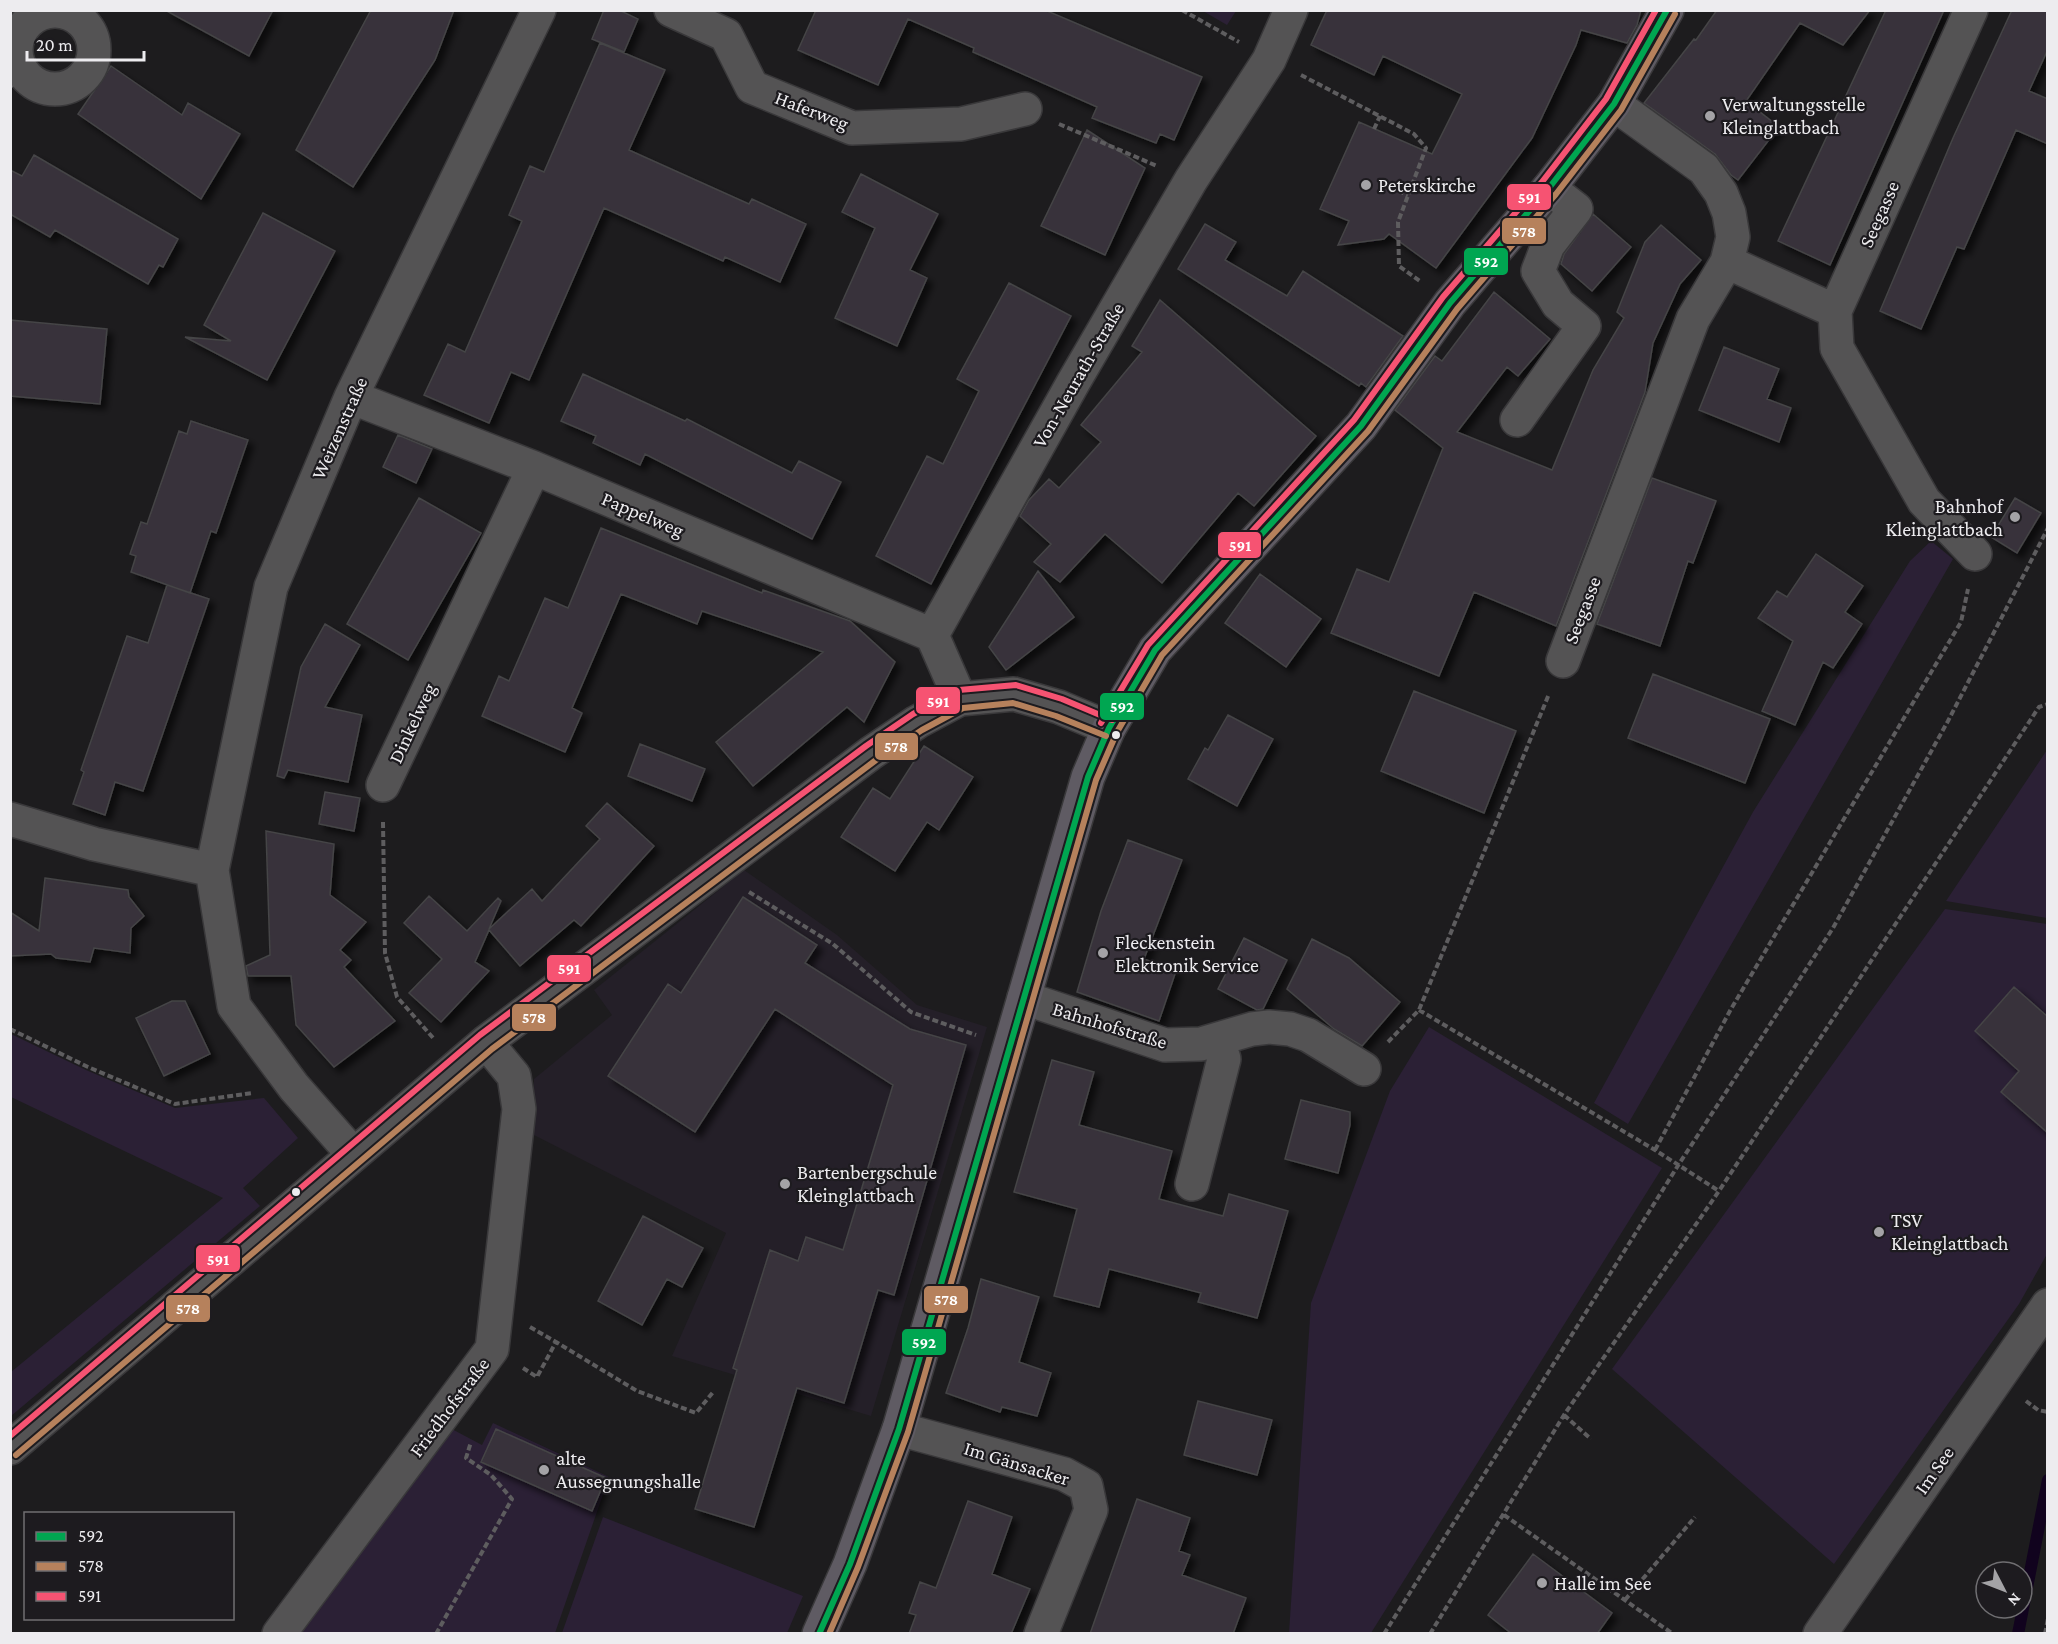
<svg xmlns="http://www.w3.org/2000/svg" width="2058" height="1644" font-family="'Crimson Pro',serif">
  <defs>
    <filter id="shadow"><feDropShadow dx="5.5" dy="5.5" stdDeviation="3" flood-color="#0009"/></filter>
  </defs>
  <rect width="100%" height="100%" fill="#1d1c1e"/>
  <path fill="#241f28" d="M744,870l93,65 80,70 70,22 -116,389 -199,-60 54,-123 -192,-98v-56l78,-64 -18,-25z"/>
  <path fill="#2b2035" d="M1203,11h33l-9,14z
    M1931,541l22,18 -325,565 -34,-21 159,-291 157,-251z
    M2047,750v168l-101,-17z
    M1945,909l102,15v330l-28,50 -185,260 -222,-195z
    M1429,1027l233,141 -291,465h-82l22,-330 79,-212z
    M11,1034l75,36 89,38 89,-10 34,40 -55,50 17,18 -249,210v-44l212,-174 -212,-101z
    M493,1423l116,54 -54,156 -261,1 154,-207 34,18z
    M603,1517l200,79 -16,37h-225z"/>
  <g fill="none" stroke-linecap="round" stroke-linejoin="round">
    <path stroke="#11031e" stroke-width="12" d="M2018,1634l30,-154"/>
  </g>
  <path fill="#37333a" stroke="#454446" stroke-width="1.5" filter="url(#shadow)" d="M165,10h108l-24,46z
    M371,10h83l-19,50 -82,127 -57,-37z
    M604,10h15l19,9 -14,33 -32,-13z
    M816,10h229l157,67 -28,63 -14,-6 -4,9 -64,-25 5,-11 -124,-55 1,-4 -66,-29 -30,66 -80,-35z
    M1327,10h314l-4,15 -10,18 -46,-13 -5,15 -44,93 -96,130 -47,-34 -5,5 -46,6 11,-24 -29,-12 39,-87 73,32 30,-60 -79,-38 -9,19 -63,-30z
    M1717,10h153l-27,35 -43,-22 -54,78 33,26 -41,53 -7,-5 -16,-21 -71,-51 50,-64 2,1z
    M1886,10h58l-114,255 -52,-24z
    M2012,10h36v39l-19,42 19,8v45l-32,-14 -52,119 -7,-2 -36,82 -41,-18 73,-173z
    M600,43l65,27 -36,80 120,54 3,-5 54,25 -26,58 -55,-25 -2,4 -119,-53 -75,172 -18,-8 -22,51 -65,-28 24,-51 17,8 57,-131 -13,-6 21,-49 14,6z
    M111,66l71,49 6,-12 52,31 -39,65 -123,-85z
    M1087,130l58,38 -40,87 -64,-29z
    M34,155l144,84 -15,28 -4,-2 -11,19 -93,-54 -5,7 -40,-23v-44l12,6z
    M861,174l77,40 -28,56 17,8 -30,68 -62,-28 40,-90 -33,-16z
    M263,213l72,38 -68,129 -82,-43 46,4 -27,-16z
    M1593,214l38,33 -39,44 -31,-27 3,-10z
    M1205,224l31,18 -11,18 62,36 16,-25 100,65 -37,51 -5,-4 -2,3 -181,-117z
    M1661,225l40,35 -21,24 -27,59 -8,49 -89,234 -82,-34 -35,84 -108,-43 26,-64 32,13 54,-134 -48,-38 40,-54 7,5 52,-69 56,47 -32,37 -11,-9 -50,65 95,38 41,-100 31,-52 -7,-6 28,-70z
    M1009,283l62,33 -140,268 -55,-28 51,-100 16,8 36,-73 -22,-12z
    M1160,300l156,136 -62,70 -16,-13 -76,90 -57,-49 -45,48 -26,-20 17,-18 -31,-28 9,-16 20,-21 10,9 42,-46 -20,-17 61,-73 -10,-6z
    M10,320l97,9 -7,75 -90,-8z
    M1724,347l55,22 -12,30 24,9 -12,34 -80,-32z
    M583,374l102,47 2,-2 105,54 7,-12 42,21 -29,57 -167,-85 -5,11 -47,-22 3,-7 -35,-15z
    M191,421l57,19 -32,93 -5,-2 -21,62 -59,-21 5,-16 -6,-2 11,-32 6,2 32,-93 8,3z
    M398,435l34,14 -16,34 -33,-16z
    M1652,478l64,23 -23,62 -5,-2 -28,85 -63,-22z
    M419,498l62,35 -73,127 -61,-36z
    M2015,498l26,15 -24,40 -26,-16z
    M601,528l161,65 1,-3 87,31 45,41 -31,60 -17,-15 -94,79 -37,-44 107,-90 -121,-41 -5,13 -76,-30 -49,114 10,5 -17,39 -83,-36 17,-40 10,5 36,-83 23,10z
    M1816,554l47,32 -18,26 17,12 -29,44 -10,-6 -28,63 -33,-14 31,-70 -35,-23 19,-27 10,6z
    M1038,571l36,46 -68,53 -17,-23z
    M1260,574l61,45 -35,48 -61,-44z
    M167,585l42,14 -66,192 -28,-9 -10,33 -32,-11 11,-32 -3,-2 46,-134 21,7z
    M325,624l35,21 -35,62 37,8 -14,67 -60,-12 -4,8 -7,-2 24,-109z
    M1653,674l117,45 -25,64 -117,-45z
    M1414,691l102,40 -32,82 -103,-42z
    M1228,715l45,24 -36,67 -49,-27 17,-31 3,2z
    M640,744l65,25 -13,32 -64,-25z
    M924,746l49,31 -34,53 -12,-8 -32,49 -54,-34 32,-49 17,11z
    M325,792l35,6 -6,33 -35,-7z
    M607,803l47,43 -73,80 -7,-6 -54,46 -31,-36 -14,32 14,9 -48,51 -32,-29 33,-34 -38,-36 25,-27 38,35 31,-33 3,3 -12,28 43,-40 10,12 58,-62 -14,-13z
    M266,831l68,13 -4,51 36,27 -26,28 11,10 -7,7 51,54 -61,46 -38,-42 -5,-49h-43l-2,-10 24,-11z
    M1128,840l54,20 -38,99 32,12 -17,50 -82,-29 24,-81z
    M45,878l83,12 1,7 15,19 -13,12 -1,25 -36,-5 -4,14 -34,-4 -5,-4 -41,2v-44l29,19z
    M743,897l74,48 -12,18 105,66 56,16 -72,250 -16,-5 -34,113 -47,-15 -43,139 -59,-18 42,-139 -4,-2 37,-118 28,11 8,-24 37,13 50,-165 -118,-76 -80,123 -87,-56 60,-92 13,9z
    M1244,938l43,22 -24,49 -6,1 -39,-21z
    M1312,939l37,19 51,44 -38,44 -28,-17 -47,-40z
    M2014,987l34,30v116l-47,-41 18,-21 -44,-40z
    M172,1001h13l25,53 -46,22 -28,-58z
    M1052,1060l42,12 -15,53 93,26 -13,48 64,17 6,-22 59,17 -31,107 -59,-16 3,-9 -92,-24 -10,38 -45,-11 23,-87 -63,-17z
    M1301,1100l49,12v13l-12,48 -53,-14z
    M643,1216l60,32 -21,39 -15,-8 -25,46 -44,-24z
    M981,1279l58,18 -20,65 32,11 -14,43 -35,-9 -2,5 -54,-19 22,-65z
    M1198,1401l74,19 -15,55 -73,-20z
    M496,1429l110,49 -14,33 -111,-49z
    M1137,1499l53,19 -11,33 11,4 -8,20 64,23 -13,36h-143z
    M968,1501l44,16 -20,57 38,15 -19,45h-102l7,-19 -7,-2 11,-31 16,6z
    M1533,1554l79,59 -15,21h-85l-24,-19z"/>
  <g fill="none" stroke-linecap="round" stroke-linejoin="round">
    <g stroke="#39383a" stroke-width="36">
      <path id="minor" d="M671,10l55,25 26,52 100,41 109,-4 64,-15
        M16 50a39 39 0 1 1 78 0a39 39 0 1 1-78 0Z
        M1614,104l90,65 17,24 8,20 4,24 -6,25 108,49 136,-301
        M1835,311l2,37 87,153 51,53
        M351,397l183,71 398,167
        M1517,420l67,-94 -26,-22 -20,-33 10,-26 28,-36 -27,-21
        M1563,661l130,-342 34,-57
        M960,699l-28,-64 141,-252 118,-203 78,-120 22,-50
        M383,785l151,-317
        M10,819l84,25 118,26
        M1024,998l141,47 36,-1 51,-15 17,-2 21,2 18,6 56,34
        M353,1154l-59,-67 -60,-81 -22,-136 59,-283 80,-190 188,-387
        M1192,1184l32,-125 -6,-19
        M899,1429l165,45 22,12 5,24 -50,124
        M10,1448l476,-406 385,-289 46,-31 43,-23 54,-5 45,13 50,21
        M279,1634l213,-285 27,-240 -5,-33 -28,-34
        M1820,1634l228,-329"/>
    </g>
    <g stroke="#39383a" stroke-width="36">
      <path id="major" d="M819,1634l31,-70 49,-135 189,-652 21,-49 46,-78 206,-224 89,-123 99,-115 65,-84 53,-94"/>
    </g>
    <path stroke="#5e5d5f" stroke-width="4" stroke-dasharray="6 3" stroke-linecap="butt" d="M1182,10l57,32
      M1301,75l113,59 12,14 -28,74 1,44 21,15
      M10,87l13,-13
      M1059,124l98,42
      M1374,129l6,-13
      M1398,191l10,4
      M383,822l2,131 12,44 37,42
      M749,892l84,52 78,68 65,23
      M1419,1010l236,140 64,41
      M10,1029l78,38 87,37 77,-11
      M1388,1042l31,-32 130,-316
      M1655,1150l76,-141 230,-387 7,-33
      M530,1327l26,15
      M523,1368l14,9 19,-35 81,49 59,22 18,-22
      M2026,1401l12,9 10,2
      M1564,1415l27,24
      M1504,1515l169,119
      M1625,1600l70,-83
      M436,1634l76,-135 -21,-24 -25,-17 5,-16
      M1384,1634l295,-470 154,-236 115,-207 100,-193
      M1430,1634l134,-219 155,-224 320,-484 9,-3
      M2045,1634l3,-16"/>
    <use href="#minor" stroke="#545354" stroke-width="33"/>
    <use href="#major" stroke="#5f5b63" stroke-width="33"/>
    <g stroke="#1d1b1f" stroke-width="10">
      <path id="bus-1" d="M819,1634l31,-70 49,-135 189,-652 21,-49 46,-78 206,-224 89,-123 99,-115 65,-84 53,-94"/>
    </g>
    <g stroke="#1d1b1f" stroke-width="10">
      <path id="bus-2" d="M16,1455l476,-406 384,-289 46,-30 41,-22 50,-5 43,13 50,20
        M829,1634l29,-67 50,-135 188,-652 21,-48 45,-77 206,-224 89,-122 99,-115 65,-84 54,-96"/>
    </g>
    <g stroke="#1d1b1f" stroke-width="10">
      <path id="bus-3" d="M1101,723l47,-78 206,-225 89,-123 99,-115 64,-83 50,-89
        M10,1436l470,-401 386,-289 47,-32 46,-24 57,-5 46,14 50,21"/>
    </g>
    <use href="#bus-1" stroke="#00a651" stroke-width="6"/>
    <use href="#bus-2" stroke="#b6815c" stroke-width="6"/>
    <use href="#bus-3" stroke="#f65372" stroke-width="6"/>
  </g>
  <g fill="#a4a3a6" stroke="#1d1b1f" stroke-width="2">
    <circle cx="1710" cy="116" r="6"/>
    <circle cx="1366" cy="185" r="6"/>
    <circle cx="2015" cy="517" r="6"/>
    <circle cx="1103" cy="953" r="6"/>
    <circle cx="785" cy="1184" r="6"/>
    <circle cx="1879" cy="1232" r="6"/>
    <circle cx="544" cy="1470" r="6"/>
    <circle cx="1542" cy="1583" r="6"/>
  </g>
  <g fill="#edecef" stroke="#1d1b1f" stroke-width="2">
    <circle cx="1116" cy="735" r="5"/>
    <circle cx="296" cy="1192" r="5"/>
  </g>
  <g text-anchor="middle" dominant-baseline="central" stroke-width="4.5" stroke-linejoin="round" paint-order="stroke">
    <g font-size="20" fill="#edecef" stroke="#1d1b1f" text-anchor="start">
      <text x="1722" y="104">Verwaltungsstelle<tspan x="1722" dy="23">Kleinglattbach</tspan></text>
      <text x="1378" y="185">Peterskirche</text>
      <text x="2003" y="506" text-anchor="end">Bahnhof<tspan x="2003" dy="23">Kleinglattbach</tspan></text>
      <text x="1115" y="942">Fleckenstein<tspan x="1115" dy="23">Elektronik Service</tspan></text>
      <text x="797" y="1172">Bartenbergschule<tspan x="797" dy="23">Kleinglattbach</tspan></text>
      <text x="1891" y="1220">TSV<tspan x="1891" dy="23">Kleinglattbach</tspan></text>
      <text x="556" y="1458">alte<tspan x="556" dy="23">Aussegnungshalle</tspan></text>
      <text x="1554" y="1583">Halle im See</text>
    </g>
    <g font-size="20" fill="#edecef" stroke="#1d1b1f">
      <text transform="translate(812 110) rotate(21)">Haferweg</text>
      <text transform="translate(1879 214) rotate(-66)">Seegasse</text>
      <text transform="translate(1078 375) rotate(-60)">Von-Neurath-Straße</text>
      <text transform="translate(339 428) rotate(-66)">Weizenstraße</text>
      <text transform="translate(643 514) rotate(23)">Pappelweg</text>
      <text transform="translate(1582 610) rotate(-69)">Seegasse</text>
      <text transform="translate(412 723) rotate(-65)">Dinkelweg</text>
      <text transform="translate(1110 1025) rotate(17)">Bahnhofstraße</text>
      <text transform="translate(449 1407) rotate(-53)">Friedhofstraße</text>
      <text transform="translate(1017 1463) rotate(17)">Im Gänsacker</text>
      <text transform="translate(1934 1470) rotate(-55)">Im See</text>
    </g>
  </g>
  <g stroke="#1d1b1f" stroke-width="2">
    <rect x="1506" y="183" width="46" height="28" rx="6" fill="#f65372"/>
    <rect x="1501" y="217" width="46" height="28" rx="6" fill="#b6815c"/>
    <rect x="1463" y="247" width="46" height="29" rx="6" fill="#00a651"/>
    <rect x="1217" y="531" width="45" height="28" rx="6" fill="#f65372"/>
    <rect x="915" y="686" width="46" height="29" rx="6" fill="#f65372"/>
    <rect x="1099" y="692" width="46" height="29" rx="6" fill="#00a651"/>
    <rect x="874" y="732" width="45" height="29" rx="6" fill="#b6815c"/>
    <rect x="546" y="954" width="46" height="29" rx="6" fill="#f65372"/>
    <rect x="511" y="1003" width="46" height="29" rx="6" fill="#b6815c"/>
    <rect x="195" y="1244" width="46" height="29" rx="6" fill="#f65372"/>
    <rect x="923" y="1285" width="46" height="29" rx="6" fill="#b6815c"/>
    <rect x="165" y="1294" width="46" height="29" rx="6" fill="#b6815c"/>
    <rect x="901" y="1328" width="46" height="28" rx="6" fill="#00a651"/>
  </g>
  <g font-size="16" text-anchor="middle" font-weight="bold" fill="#fff">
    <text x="1529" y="203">591</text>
    <text x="1524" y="237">578</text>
    <text x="1486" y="267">592</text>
    <text x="1240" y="551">591</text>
    <text x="938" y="707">591</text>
    <text x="1122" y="712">592</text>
    <text x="896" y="752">578</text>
    <text x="569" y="974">591</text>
    <text x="534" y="1023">578</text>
    <text x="218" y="1265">591</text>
    <text x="946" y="1305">578</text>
    <text x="188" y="1314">578</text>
    <text x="924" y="1348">592</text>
  </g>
  <rect width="2058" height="1644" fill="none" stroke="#edecef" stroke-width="24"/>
  <rect x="24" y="1512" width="210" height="108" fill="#1d1b1f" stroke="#706f72" stroke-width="1.5"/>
  <rect x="36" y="1532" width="30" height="9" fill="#00a651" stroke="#706f72" stroke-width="1.5"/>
  <text x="78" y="1542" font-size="18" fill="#edecef">592</text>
  <rect x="36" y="1562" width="30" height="9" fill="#b6815c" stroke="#706f72" stroke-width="1.5"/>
  <text x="78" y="1572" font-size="18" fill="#edecef">578</text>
  <rect x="36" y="1592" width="30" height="9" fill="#f65372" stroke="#706f72" stroke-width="1.5"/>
  <text x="78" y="1602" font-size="18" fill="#edecef">591</text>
  <g transform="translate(2004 1590) rotate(132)"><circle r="28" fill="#1d1b1f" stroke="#706f72" stroke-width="1.5"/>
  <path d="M0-4.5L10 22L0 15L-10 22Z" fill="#a4a3a6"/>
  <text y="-9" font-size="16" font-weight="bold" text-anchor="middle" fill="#edecef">N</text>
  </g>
  <path d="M27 51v9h117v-9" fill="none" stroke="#edecef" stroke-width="3"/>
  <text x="36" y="51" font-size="18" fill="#edecef" stroke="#1d1b1f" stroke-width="4.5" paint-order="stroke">20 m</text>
</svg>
